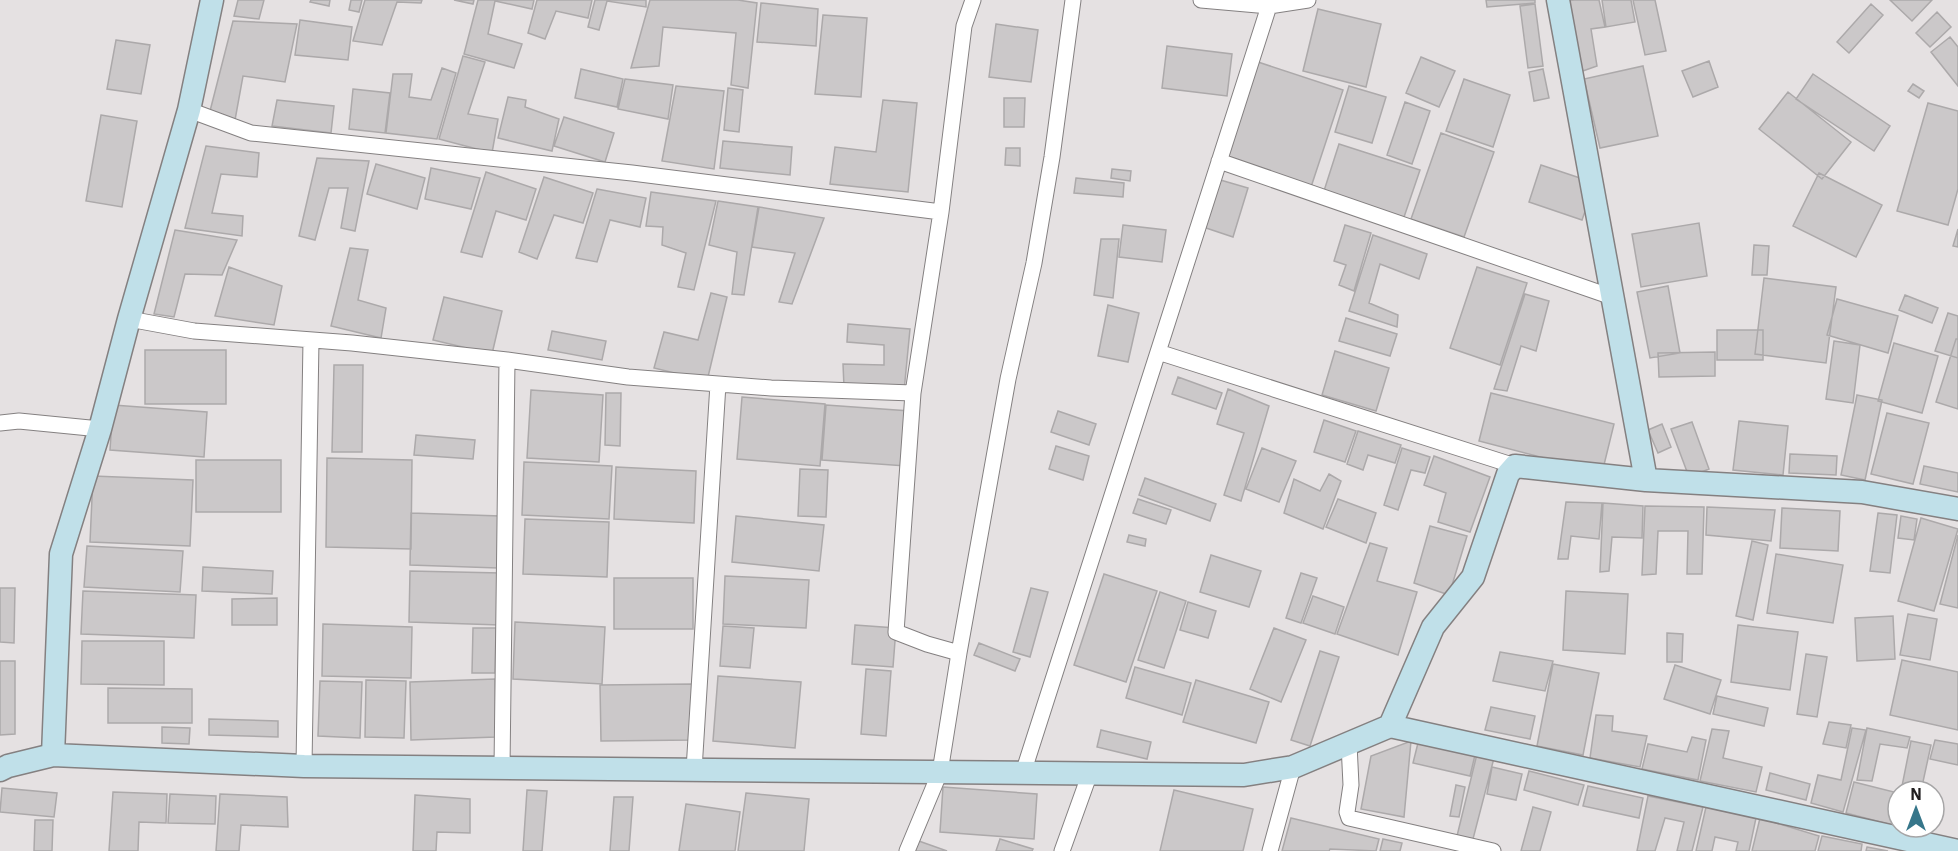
<svg xmlns="http://www.w3.org/2000/svg" width="1958" height="851" font-family="'IBM Plex Sans',sans-serif">
  <rect width="100%" height="100%" fill="#e5e1e2"/>
  <path fill="#cbc8c9" stroke="#aca9aa" stroke-width="1.5" d="M238,0h26l-5,19 -25,-3z
    M311,0h19l-1,6 -19,-4z
    M351,0h11l-3,12 -10,-2z
    M365,0h57l-1,3 -24,-1 -15,43 -29,-4z
    M454,0h20l-1,4z
    M478,0h56l-2,9 -37,-8 -7,33 34,10 -8,24 -50,-14z
    M537,0h55l-4,18 -32,-7 -11,28 -17,-6z
    M595,0h51v7l-39,-6 -8,29 -11,-3z
    M650,0h88l19,3 -9,85 -17,-3 5,-52 -73,-6 -4,39 -28,2z
    M1486,0h49v3l-48,4z
    M1574,0h25l6,27 -14,2 6,37 -17,6 -19,-70z
    M1602,0h29l4,22 -29,5z
    M1633,0h22l11,51 -21,4z
    M1890,0h42l-20,21z
    M761,3l57,6 -2,37 -59,-4z
    M1535,4l8,62 -15,2 -8,-62z
    M1871,4l12,11 -34,38 -12,-11z
    M1318,9l63,15 -15,63 -63,-16z
    M1937,12l14,15 -21,20 -14,-14z
    M823,15l44,3 -6,79 -46,-3z
    M300,20l52,7 -4,33 -53,-5z
    M233,21l64,3 -12,58 -42,-6 -8,44 -26,-5z
    M996,24l42,6 -7,52 -42,-5z
    M1950,37l8,10v39l-27,-34z
    M116,40l34,5 -9,49 -34,-5z
    M1167,46l65,8 -5,42 -65,-8z
    M463,56l22,6 -17,52 30,5 -6,34 -53,-14z
    M1421,57l34,14 -16,36 -33,-14z
    M1255,61l88,29 -32,97 -87,-29z
    M1709,61l9,26 -25,10 -11,-26z
    M1643,66l15,70 -58,12 -16,-69z
    M442,68l14,5 -19,66 -51,-6 7,-59h19l-3,23 22,3z
    M581,69l42,10 -6,28 -42,-9z
    M1543,69l6,29 -15,3 -5,-29z
    M1813,74l77,52 -16,25 -78,-52z
    M625,79l48,6 -5,34 -50,-10z
    M1464,79l46,16 -17,52 -47,-16z
    M1913,84l11,7 -5,7 -11,-7z
    M676,86l48,5 -10,78 -52,-8z
    M1349,86l37,11 -14,46 -37,-11z
    M728,88l15,2 -4,42 -15,-2z
    M353,89l37,4 -5,40 -36,-4z
    M1788,92l63,50 -29,37 -63,-50z
    M508,97l18,3 -1,7 34,12 -7,32 -54,-13z
    M1004,98h21l-1,29h-20z
    M277,100l57,6 -3,27 -59,-7z
    M883,100l34,3 -9,89 -78,-8 5,-37 41,5z
    M1405,102l25,9 -18,53 -25,-9z
    M1928,103l30,8v78l-10,36 -51,-14z
    M101,115l36,6 -15,86 -36,-6z
    M564,117l50,16 -9,29 -51,-16z
    M1441,133l53,19 -30,85 -53,-18z
    M723,141l69,6 -2,28 -70,-7z
    M1339,144l81,26 -17,50 -80,-26z
    M206,146l53,7 -2,24 -36,-3 -9,39 31,3 -1,20 -57,-8z
    M1006,148h14v18l-15,-1z
    M317,158l52,3 -14,70 -14,-3 7,-40h-19l-14,52 -16,-4z
    M376,164l49,14 -8,31 -50,-15z
    M1541,165l54,18 -13,37 -53,-18z
    M431,168l49,10 -9,31 -46,-10z
    M1112,169l19,2 -1,10 -19,-3z
    M486,172l50,17 -10,31 -30,-9 -14,46 -21,-5z
    M1819,173l63,32 -26,52 -63,-31z
    M544,177l49,16 -10,30 -29,-8 -17,44 -18,-7z
    M1076,178l48,5 -1,14 -49,-4z
    M1217,179l31,9 -15,49 -30,-10z
    M597,189l49,9 -6,29 -30,-7 -13,42 -21,-4z
    M651,192l65,9 -22,89 -16,-3 8,-34 -24,-8 1,-18 -17,-1z
    M718,201l40,6 -14,88 -12,-1 5,-42 -28,-7z
    M759,207l65,11 -32,86 -13,-2 16,-49 -43,-6z
    M1699,223l8,53 -66,11 -9,-53z
    M1123,225l43,5 -4,32 -43,-5z
    M1345,225l26,8 -17,58 -15,-6 7,-20 -12,-4z
    M1958,229v18l-5,-1z
    M175,230l62,10 -15,35 -37,-1 -11,43 -20,-3z
    M1373,235l54,19 -8,25 -39,-15 -11,39 29,12 -1,12 -48,-16z
    M1101,239h18l-6,59 -19,-3z
    M1754,245l15,1 -2,29h-15z
    M350,248l18,2 -10,50 28,8 -5,30 -50,-12z
    M229,267l53,19 -8,39 -59,-9z
    M1477,267l50,16 -27,82 -50,-17z
    M1764,278l72,9 -10,76 -71,-9z
    M1668,286l12,67 -30,5 -13,-66z
    M711,293l16,4 -20,84 -53,-13 10,-36 34,8z
    M1525,294l24,7 -13,50 -15,-5 -14,45 -13,-2z
    M1905,295l33,13 -6,15 -33,-13z
    M444,297l58,14 -10,43 -59,-14z
    M1837,299l61,17 -10,37 -61,-18z
    M1108,305l31,8 -11,49 -30,-6z
    M1948,313l10,3v42l-23,-7z
    M1346,318l51,16 -7,22 -51,-15z
    M848,324l62,5 -6,62 -60,-4 -1,-23 41,1v-20l-37,-3z
    M1717,330h46v30h-46z
    M552,331l54,10 -4,19 -54,-10z
    M1956,339h2v70l-22,-7z
    M1834,341l26,4 -7,58 -27,-4z
    M1894,343l44,13 -16,57 -44,-12z
    M145,350h81v54h-81z
    M1335,351l54,17 -13,43 -54,-16z
    M1715,352v24l-56,1 -1,-24z
    M334,365h29l-1,87h-30z
    M1178,377l44,16 -6,16 -44,-15z
    M1228,389l41,17 -28,95 -17,-6 20,-62 -27,-9z
    M531,390l72,5 -4,67 -72,-4z
    M606,393h15l-1,53 -15,-1z
    M1491,393l123,31 -12,49 -123,-32z
    M1857,395l25,5 -17,80 -24,-5z
    M742,397l83,7 -5,62 -83,-7z
    M113,405l94,7 -3,45 -94,-7z
    M826,405l84,6 -4,55 -84,-6z
    M1058,411l38,13 -7,21 -38,-13z
    M1887,413l42,10 -16,61 -42,-10z
    M1324,420l32,11 -11,31 -31,-10z
    M1739,421l49,5 -5,49 -50,-5z
    M1692,422l17,47 -20,8 -18,-48z
    M1662,424l9,23 -13,6 -10,-23z
    M1358,431l43,14 -6,18 -27,-8 -5,15 -16,-6z
    M416,435l59,5 -2,19 -59,-4z
    M1056,446l33,10 -6,24 -34,-11z
    M1262,448l34,13 -17,41 -33,-13z
    M1402,448l28,9 -5,16 -14,-3 -13,40 -14,-5z
    M1790,454l47,2 -1,19 -47,-2z
    M1434,456l56,21 -20,55 -32,-10 8,-29 -22,-8z
    M327,458l85,2 -1,89 -85,-2z
    M196,460h85v52h-85z
    M524,462l88,4 -3,53 -87,-4z
    M1924,466l34,7v19l-38,-8z
    M616,467l80,4 -2,52 -80,-4z
    M800,469l28,1 -2,47 -28,-1z
    M1329,474l12,7 -18,48 -39,-16 10,-34 26,12z
    M93,476l100,4 -3,66 -100,-4z
    M1145,478l71,26 -6,17 -71,-26z
    M1138,499l33,11 -5,14 -33,-11z
    M1338,499l38,14 -10,30 -40,-16z
    M1566,502l36,1 -3,36 -28,-3 -3,23h-10z
    M1603,503l40,3 -1,32 -30,-1 -3,34 -9,1z
    M1645,506l59,1 -2,67h-15l1,-43h-30l-2,43 -14,1z
    M1707,507l68,3 -4,31 -65,-6z
    M1782,508l58,3 -2,40 -58,-3z
    M411,513l89,3 -2,52 -88,-3z
    M1878,513l19,2 -7,58 -20,-2z
    M736,516l88,9 -5,46 -87,-9z
    M1901,516l16,3 -3,21 -16,-2z
    M1921,518l37,11 -24,82 -36,-10z
    M525,519l84,3 -2,55 -84,-3z
    M1430,526l37,10 -18,59 -35,-12z
    M1129,535l17,4 -1,7 -18,-4z
    M1958,535v73l-18,-4z
    M1752,541l16,4 -15,75 -17,-4z
    M1370,543l17,5 -10,33 40,11 -19,63 -61,-21z
    M87,546l96,5 -3,41 -96,-5z
    M1776,554l67,11 -10,58 -66,-10z
    M1211,555l50,16 -12,36 -49,-15z
    M203,567l70,4 -1,23 -70,-3z
    M410,571l91,2 -1,52 -91,-3z
    M1301,573l16,5 -16,45 -15,-5z
    M1104,574l53,17 -31,91 -52,-17z
    M725,576l84,4 -3,48 -83,-4z
    M614,578h79v51h-79z
    M0,588h15l-1,55 -14,-1z
    M1031,588l17,4 -18,65 -17,-5z
    M83,591l113,4 -2,43 -113,-4z
    M1566,591l62,3 -3,60 -62,-4z
    M1160,592l26,9 -22,67 -26,-8z
    M1313,596l31,11 -9,27 -32,-11z
    M277,598v27h-45v-26z
    M1188,602l28,9 -8,27 -28,-8z
    M1908,614l29,5 -7,41 -30,-5z
    M1893,616l2,43 -38,2 -2,-43z
    M515,622l90,5 -3,57 -89,-5z
    M323,624l89,3 -1,51 -89,-2z
    M855,625l41,3 -3,39 -41,-3z
    M1738,625l60,7 -8,58 -59,-8z
    M723,626l31,2 -4,40 -30,-2z
    M473,628h23l-1,45h-23z
    M1274,628l32,12 -25,62 -31,-13z
    M1667,633l16,1 -1,28h-15z
    M82,641h82v44l-83,-1z
    M979,643l41,16 -5,12 -41,-16z
    M1320,651l19,6 -29,89 -19,-6z
    M1500,652l53,9 -8,30 -52,-10z
    M1806,654l21,3 -10,60 -20,-3z
    M1902,660l56,12v58l-68,-15z
    M0,661h15v73l-15,1z
    M1553,664l46,9 -16,82 -46,-9z
    M1675,665l46,15 -11,34 -46,-15z
    M1135,667l56,16 -9,32 -56,-17z
    M866,669l25,2 -5,65 -25,-2z
    M718,676l83,6 -6,66 -82,-7z
    M495,679l1,58 -85,3 -1,-58z
    M366,680l40,1 -2,57 -39,-1z
    M1196,680l73,22 -13,41 -73,-21z
    M320,681l42,1 -2,56 -42,-2z
    M692,684l1,56 -92,1 -1,-56z
    M108,688l84,1v34h-84z
    M1717,696l51,12 -4,18 -51,-12z
    M1491,707l44,9 -5,23 -45,-9z
    M1596,715l17,1 -1,15 35,5 -7,31 -50,-9z
    M209,719l69,2v16l-69,-2z
    M1829,722l22,3 -5,23 -23,-4z
    M162,727l28,1 -1,16 -27,-1z
    M1852,728l14,2 -23,82 -32,-9 7,-28 23,5z
    M1867,728l43,9 -3,11 -27,-4 -8,37 -15,-1z
    M1712,729l17,2 -6,27 39,9 -6,25 -56,-11z
    M1101,730l50,12 -4,17 -50,-12z
    M1692,737l14,3 -8,40 -56,-11 6,-25 39,8z
    M1935,740l23,4v21l-28,-6z
    M1411,741l-7,76 -43,-8 10,-53z
    M1911,741l20,4 -10,46h-20z
    M1418,743l57,12 -5,21 -57,-13z
    M1477,754l17,4 -21,81 -16,-3z
    M1492,767l30,7 -6,26 -29,-6z
    M1529,771l55,14 -6,20 -54,-15z
    M1770,773l40,11 -4,16 -40,-10z
    M1854,782l44,11v9l-6,23 -46,-12z
    M1456,785l9,2 -6,30 -9,-1z
    M1588,786l55,12 -4,20 -56,-12z
    M943,787l94,7 -3,45 -94,-7z
    M2,788l55,5 -3,24 -54,-5z
    M527,790l20,1 -5,60h-19z
    M1174,790l79,19 -10,42h-83z
    M113,792l54,2 -1,29 -27,-1 -1,29h-29z
    M746,793l63,6 -5,52h-66z
    M170,794l46,2 -1,28 -47,-1z
    M220,794l67,3 1,30 -47,-2 -2,26h-23z
    M415,795l55,4v34l-33,-1 -1,19h-23z
    M1648,796l55,11 -11,44h-15l7,-29 -19,-4 -10,33h-18z
    M614,797h19l-4,54h-19z
    M686,804l54,8 -5,39h-56z
    M1533,807l18,5 -11,39h-19z
    M1706,807l50,11 -7,33h-13l2,-9 -23,-5 -3,14h-16z
    M1291,818l88,21 -3,12 -46,-2 -1,2h-47z
    M1760,818l59,18 -4,15h-63z
    M35,820h18l-1,31h-18z
    M1822,836l40,8 -1,7h-43z
    M1000,839l33,10 -1,2h-36z
    M1383,839l19,4 -2,8h-20z
    M916,840l31,11h-35z
    M1867,847l21,4h-22z"/>
  <g fill="none" stroke-linecap="round" stroke-linejoin="round">
    <g stroke="#848081" stroke-width="17">
      <path id="street" d="M1201,0l68,6 39,-6
        M189,110l62,23 381,40 309,39
        M1219,161l393,136
        M129,319l65,12 158,12 155,17 121,17 143,11 142,5
        M1158,352l357,114
        M0,423l19,-2 81,8
        M959,653l49,-274 26,-116 18,-106 21,-157
        M1349,744l2,41 -4,27 2,6 144,33
        M304,766l7,-426
        M502,768l5,-408
        M694,770l24,-386
        M1023,773l246,-767
        M907,851l33,-79 19,-119 -32,-9 -31,-12 17,-239 28,-181 23,-186 9,-26
        M1062,851l28,-78
        M1270,851l23,-84"/>
    </g>
    <g stroke="#848081" stroke-width="25">
      <path id="secondary" d="M212,0l-23,110 -60,209 -29,110 -39,125 -8,201 251,11 940,9 49,-8 97,-41 568,125
        M1558,0l88,480
        M1390,726l43,-99 40,-50 35,-103 7,-8 131,14 216,12 96,17
        M0,770l8,-4 45,-11"/>
    </g>
    <use href="#street" stroke="#fff" stroke-width="15"/>
    <use href="#secondary" stroke="#c0e0e9" stroke-width="22"/>
  </g>
  <g transform="translate(1916 809)"><circle r="28" fill="#ffffff" stroke="#a6a5a6" stroke-width="1.5"/>
  <path d="M0-4.5L10 22L0 15L-10 22Z" fill="#36768a"/>
  <text y="-9" font-size="16" font-weight="bold" text-anchor="middle" fill="#211f20">N</text>
  </g>
</svg>
